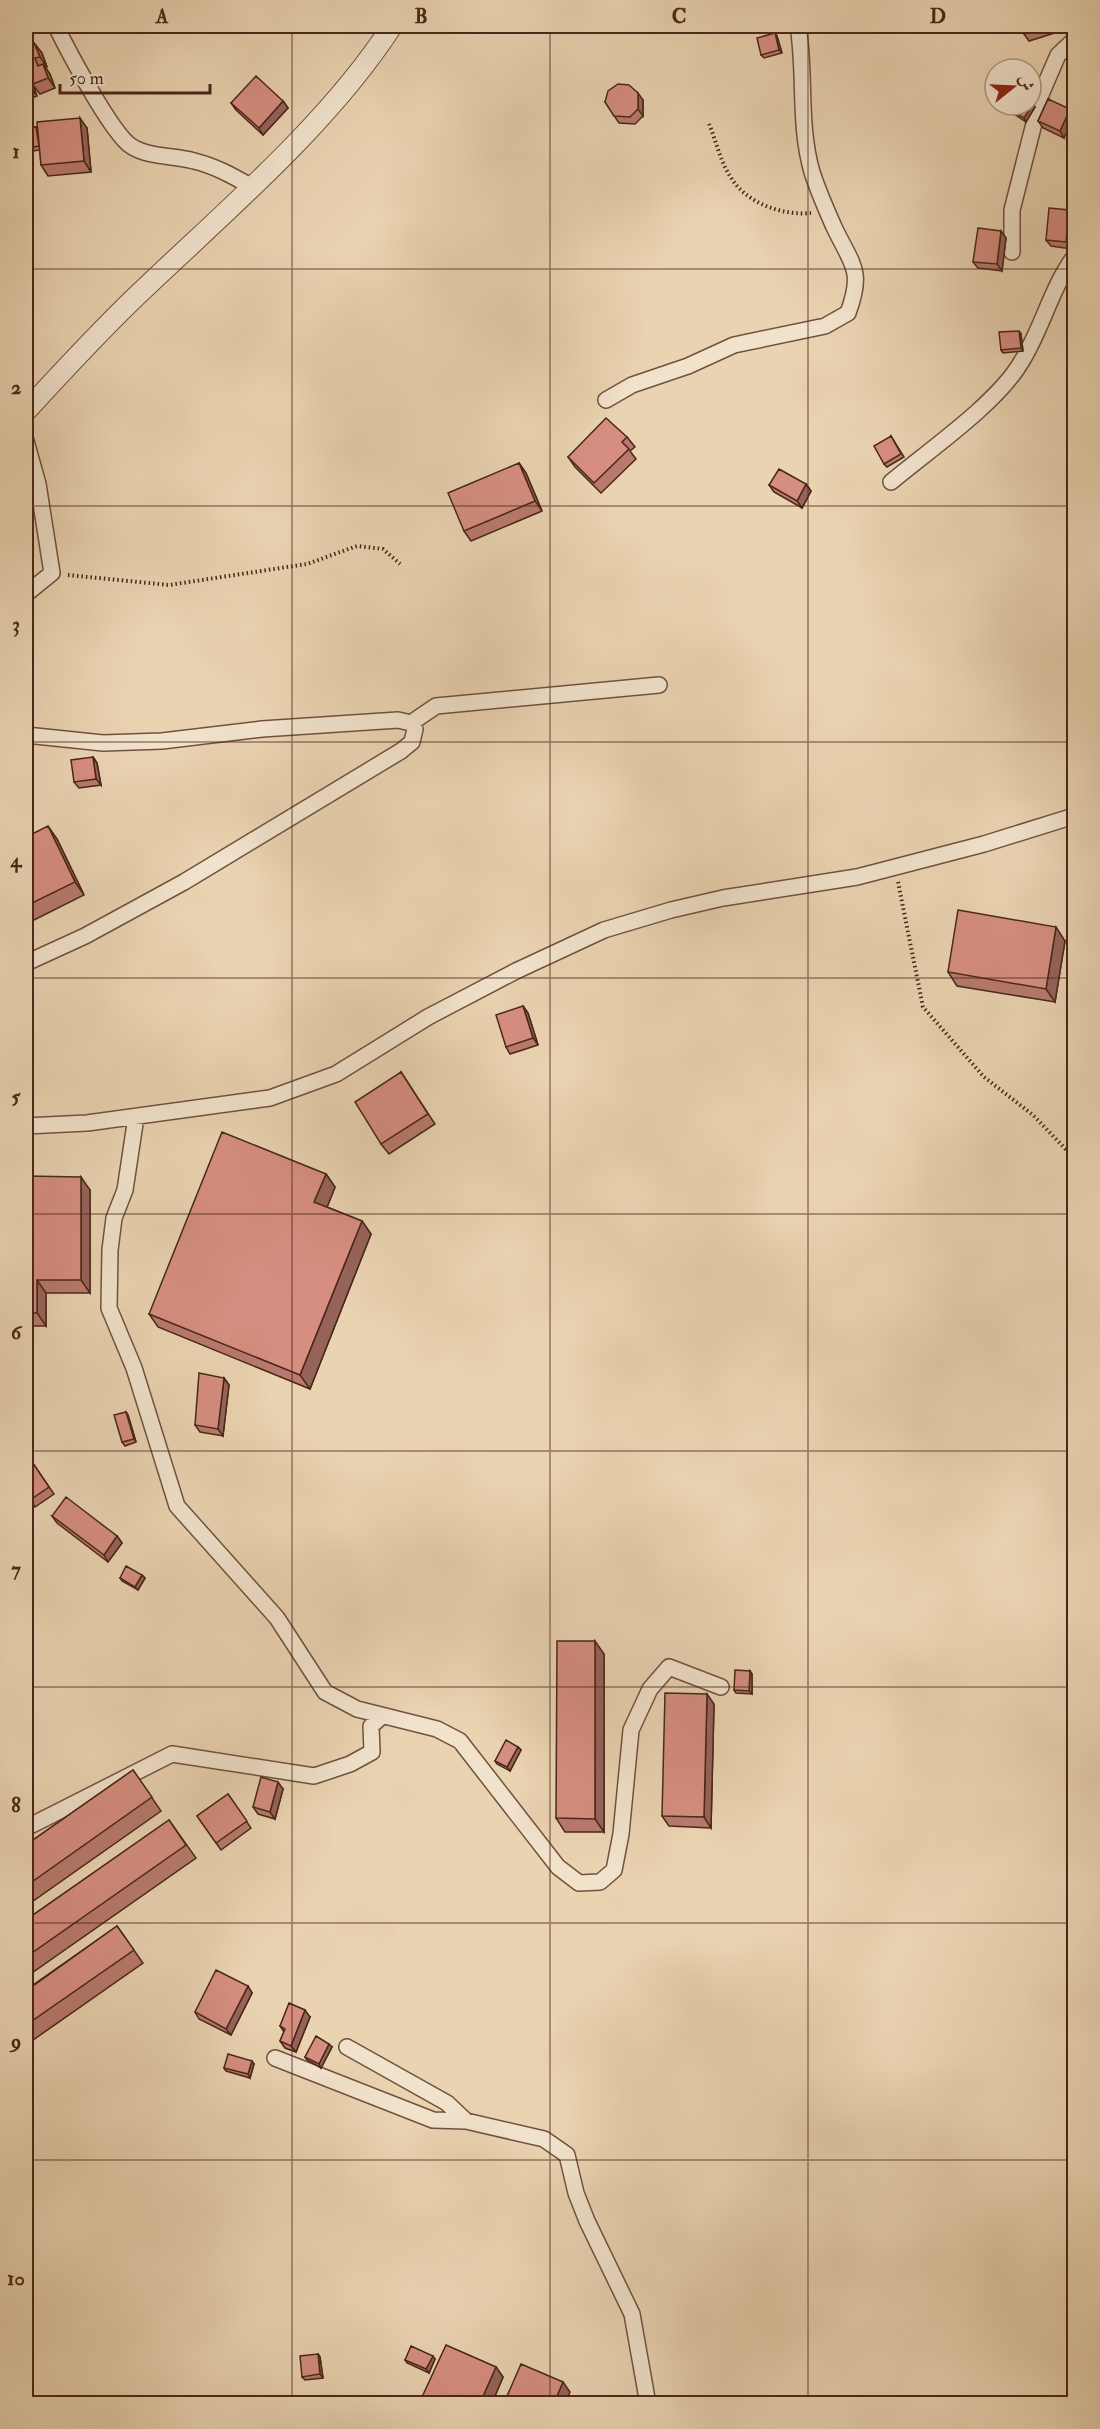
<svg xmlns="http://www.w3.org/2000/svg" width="1100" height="2429" font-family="'IM FELL Double Pica',Amiri,serif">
  <rect width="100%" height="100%" fill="#ead3b1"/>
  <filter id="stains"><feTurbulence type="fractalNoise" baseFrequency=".00333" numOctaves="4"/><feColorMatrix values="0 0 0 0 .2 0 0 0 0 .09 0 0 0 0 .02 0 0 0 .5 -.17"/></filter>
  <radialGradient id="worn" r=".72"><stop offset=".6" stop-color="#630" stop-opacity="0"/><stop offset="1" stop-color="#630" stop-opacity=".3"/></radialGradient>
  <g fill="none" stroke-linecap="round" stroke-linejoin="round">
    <g stroke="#71513e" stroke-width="18">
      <path id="minor" d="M56,26c11,23 56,108 75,120 18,12 43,9 63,15 21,5 39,15 58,26
        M1012,252v-42l30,-118 16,-37 16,-15
        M606,400l26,-15 56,-19 46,-21 91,-19 23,-13c16,-43 4,-48 -14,-86 -8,-18 -16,-36 -22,-55 -14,-48 -6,-98 -14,-146
        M26,441l12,43 14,89 -26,21
        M891,482c37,-31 105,-78 129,-118 22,-34 30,-74 54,-107
        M411,723l25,-17 223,-21
        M26,735l77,8 59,-2 100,-12 136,-9 13,3 4,6 -3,13 -11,9 -217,131 -99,54 -59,27
        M136,1117l-11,73 -11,28 -4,32 -1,58 25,60 43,138 100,112 48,74 32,17 80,20 23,12 98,126 21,16 21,-1 14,-12 7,-36 10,-104 19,-41 19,-22 52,20
        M26,1126l61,-3 183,-25 66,-24 92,-57 88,-46 88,-41 67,-20 52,-12 134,-21 127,-33 90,-28
        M26,1828l146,-74 142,22 36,-12 22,-12 -1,-26 11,-10
        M347,2047l100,56 19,18
        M275,2058l158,62 33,1 78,18 23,16 9,38 11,28 45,93 16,90"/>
    </g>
    <g stroke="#71513e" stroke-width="22">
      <path id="tertiary" d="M26,411c39,-42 78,-85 120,-124 83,-79 184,-165 246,-261"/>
    </g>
    <path stroke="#492618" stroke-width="4" stroke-dasharray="1.5 3" stroke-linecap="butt" d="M709,124c7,16 11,37 21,52 15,27 53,40 81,37
      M68,575l101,10 138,-21 50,-18 26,3 17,15
      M898,882l25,125 61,70 49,38 41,43"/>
    <use href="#minor" stroke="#f1e2cc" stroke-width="15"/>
    <use href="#tertiary" stroke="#f1e2cc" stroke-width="20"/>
  </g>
  <path fill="#b87a6e" stroke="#492618" stroke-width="1.5" d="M1022,26h52v1l-45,14 -5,-7z
    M775,33l2,3 5,17 -18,5 -3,-3z
    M34,43l8,10 5,14h-2l5,7 5,14 -15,6 -7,-9 4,11 -11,4v-54z
    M1048,99l16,39 -21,-10 -5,-7z
    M643,100v16l-8,8 -16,-1 -14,-21z
    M283,101l5,7 -25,27 -27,-25 -5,-7z
    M1005,107h30l-9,15 -18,-12z
    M36,127l2,2 49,-1 4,44 -43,4 -7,-11 -1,-15 -14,2v-23z
    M1074,217l-3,32 -20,-3 -5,-6z
    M1001,231l5,7 -4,33 -24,-3 -5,-6z
    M1021,334l2,17 -20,2 -2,-3z
    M891,436l13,21 -17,10 -3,-3z
    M627,437l8,10 -5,4 6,8 -35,34 -26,-26 -7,-10z
    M519,463l7,10 16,38 -71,30 -7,-10z
    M806,484l5,7 -9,17 -28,-16 -5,-7z
    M93,757l4,6 4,22 -22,3 -5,-6z
    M26,837l31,2 27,56 -58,29z
    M1065,941l-10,61 -98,-16 -9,-14z
    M523,1006l5,7 10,32 -28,9 -4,-7z
    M401,1072l34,52 -46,30 -8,-10z
    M326,1174l9,13 -8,20 35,14 9,13 -61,155 -152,-62 -9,-13z
    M26,1176l64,14v103h-44v33h-20z
    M224,1378l5,7 -6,51 -23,-4 -5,-7z
    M126,1412l2,3 8,27 -11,4 -3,-4z
    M26,1453l28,41 -19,13 -9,-13z
    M52,1516l65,20 5,7 -14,19 -51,-39z
    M142,1575l3,3 -7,12 -16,-9 -2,-3z
    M604,1654v178h-39l-9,-14z
    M750,1671l2,3v20l-16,-1 -2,-3z
    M714,1704l-3,124 -42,-2 -7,-10z
    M518,1747l3,3 -11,21 -13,-7 -2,-3z
    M133,1770l28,41 -135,95v-61z
    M283,1789l-8,30 -17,-5 -5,-7z
    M228,1794l23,34 -30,22 -24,-34z
    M169,1820l27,38 -170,119v-57z
    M117,1926l26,37 -117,82v-55z
    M248,1986l4,7 -21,42 -32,-16 -4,-7z
    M310,2017l-14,35 -11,-4 -5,-7 4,-9 -4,-6z
    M332,2047l-11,21 -14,-8 -2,-3z
    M254,2064l-4,14 -24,-7 -2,-3z
    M318,2354l2,3 3,21 -18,2 -3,-3z
    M435,2359l-6,14 -22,-10 -2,-3z
    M496,2367l7,10 -11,26h-65l-5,-6z"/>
  <path fill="#96635a" stroke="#492618" stroke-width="1.5" d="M775,33l2,3 5,17 -3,-3z
    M34,43l8,10 5,14 -7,-10z
    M43,64l7,10 5,14 -7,-10z
    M26,75l7,10 4,11 -7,-10z
    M638,93l5,7v16l-5,-7z
    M283,101l5,7 -25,27 -4,-7z
    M1033,104l2,3 -9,15 -2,-4z
    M1070,109l4,6v2l-10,21 -4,-7z
    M80,118l7,10 4,44 -7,-11z
    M1069,210l5,7 -3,32 -5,-7z
    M1001,231l5,7 -4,33 -5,-7z
    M1019,331l2,3 2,17 -2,-3z
    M519,463l7,10 16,38 -7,-10z
    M806,484l5,7 -9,17 -5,-7z
    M93,757l4,6 4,22 -5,-6z
    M48,826l9,13 27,56 -9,-13z
    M1056,927l9,14 -10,61 -9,-13z
    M523,1006l5,7 10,32 -5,-7z
    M326,1174l9,13 -11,28 -10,-13z
    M81,1177l9,13v103l-9,-13z
    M362,1221l9,13 -61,155 -10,-14z
    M37,1280l9,13v33l-9,-13z
    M224,1378l5,7 -6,51 -5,-7z
    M126,1412l2,3 8,27 -2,-3z
    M117,1536l5,7 -14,19 -4,-7z
    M142,1575l3,3 -7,12 -3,-3z
    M595,1641l9,13v178l-9,-13z
    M750,1671l2,3v20l-3,-3z
    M707,1694l7,10 -3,124 -7,-11z
    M518,1747l3,3 -11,21 -3,-4z
    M278,1782l5,7 -8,30 -5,-7z
    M248,1986l4,7 -21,42 -5,-6z
    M305,2010l5,7 -14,35 -5,-6z
    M329,2044l3,3 -11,21 -2,-4z
    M252,2061l2,3 -4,14 -2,-4z
    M318,2354l2,3 3,21 -3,-4z
    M433,2356l2,3 -6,14 -3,-4z
    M496,2367l7,10 -11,26h-12z
    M563,2382l7,10 -5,11h-11z"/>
  <path fill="#d68e80" stroke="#492618" stroke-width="1.5" d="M1022,26h32l-30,8z
    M775,33l4,17 -18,5 -4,-17z
    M34,43l6,14 -5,1 3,8 5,-2 5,14 -15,6 -4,-10 -3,1 4,11 -4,1v-41z
    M256,76l27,25 -24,27 -28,-25z
    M618,84l11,1 9,8v16l-8,8 -16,-1 -9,-14 3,-11z
    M1048,99l22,10 -10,22 -22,-10z
    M1031,103l2,1 -9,14 -19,-11 2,-2h24z
    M80,118l4,43 -43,4 -4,-43z
    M36,127l3,19 -13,2v-19z
    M1049,208l20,2 -3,32 -20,-2z
    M978,228l23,3 -4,33 -24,-2z
    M1019,331l2,17 -20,2 -2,-18z
    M606,418l21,19 -5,5 7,7 -35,34 -26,-26z
    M891,436l10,18 -17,10 -10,-18z
    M519,463l16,38 -71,30 -16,-38z
    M779,469l27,15 -9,17 -28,-16z
    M93,757l3,22 -22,3 -3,-22z
    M48,826l27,56 -49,24v-69z
    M958,910l98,17 -10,62 -98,-17z
    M523,1006l10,32 -27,9 -10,-32z
    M401,1072l27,42 -47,30 -26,-42z
    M222,1132l104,42 -12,28 48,19 -62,154 -151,-61z
    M26,1176l55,1v103h-44v33h-11z
    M199,1373l25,5 -6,51 -23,-4z
    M126,1412l8,27 -12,3 -8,-27z
    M26,1453l23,34 -19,13 -4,-6z
    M66,1497l51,39 -13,19 -52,-39z
    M126,1566l16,9 -7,12 -15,-9z
    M557,1641h38v178l-39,-1z
    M735,1670l15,1 -1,20 -15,-1z
    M665,1693l42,1 -3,123 -42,-1z
    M506,1740l12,7 -11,20 -12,-6z
    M133,1770l19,27 -126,89v-41z
    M261,1777l17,5 -8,30 -17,-5z
    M228,1794l19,27 -31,22 -19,-27z
    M169,1820l17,25 -160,112v-37z
    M117,1926l17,24 -108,75v-34z
    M216,1970l32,16 -22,43 -31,-17z
    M289,2003l16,7 -14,36 -11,-5 5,-12 -5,-3z
    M316,2036l13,8 -10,20 -14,-7z
    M228,2054l24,7 -4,13 -24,-6z
    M446,2345l50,22 -16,36h-42l-16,-6z
    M411,2346l22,10 -7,13 -21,-9z
    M318,2354l2,20 -18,3 -2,-21z
    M521,2364l42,18 -9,21h-50z"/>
  <path fill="none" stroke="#492618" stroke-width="1.5" stroke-opacity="0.55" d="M292,26v2378M550,26v2378M808,26v2378M26,269h1048M26,506h1048M26,742h1048M26,978h1048M26,1214h1048M26,1451h1048M26,1687h1048M26,1923h1048M26,2160h1048"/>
  <rect width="1100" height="2429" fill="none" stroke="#ead3b1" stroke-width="66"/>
  <g transform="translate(1013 87) rotate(72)"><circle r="28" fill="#f1e2cc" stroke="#ae9784" stroke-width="1.5"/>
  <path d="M0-4.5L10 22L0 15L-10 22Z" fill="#8f2418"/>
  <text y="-9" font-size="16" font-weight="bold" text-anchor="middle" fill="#492618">ش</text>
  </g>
  <path d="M60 84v9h150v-9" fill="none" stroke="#492618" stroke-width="3"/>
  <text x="69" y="84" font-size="18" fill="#492618" stroke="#f1e2cc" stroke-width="4.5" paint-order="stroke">50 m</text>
  <rect x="33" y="33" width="1034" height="2363" fill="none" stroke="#492618" stroke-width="2"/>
  <g font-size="20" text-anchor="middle" font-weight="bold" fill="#492618">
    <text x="162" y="23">A</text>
    <text x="421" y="23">B</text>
    <text x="679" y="23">C</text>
    <text x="938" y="23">D</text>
    <text x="16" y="158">1</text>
    <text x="16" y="394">2</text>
    <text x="16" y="631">3</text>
    <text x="16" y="867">4</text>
    <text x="16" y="1103">5</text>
    <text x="16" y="1339">6</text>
    <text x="16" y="1576">7</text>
    <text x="16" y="1812">8</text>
    <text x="16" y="2048">9</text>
    <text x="16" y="2285">10</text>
  </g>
  <rect width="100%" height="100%" filter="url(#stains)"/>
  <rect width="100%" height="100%" fill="url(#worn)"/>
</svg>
